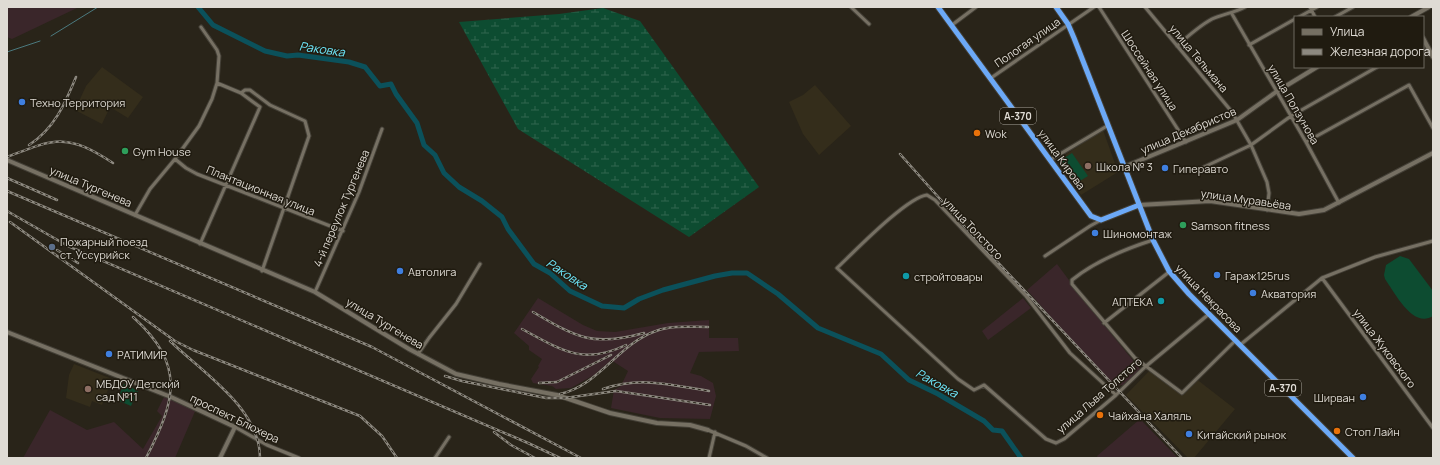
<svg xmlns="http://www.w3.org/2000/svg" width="1440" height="465" font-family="Manrope,sans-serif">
  <defs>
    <pattern id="wetland-marsh" width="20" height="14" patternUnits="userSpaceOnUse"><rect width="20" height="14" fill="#0d4c31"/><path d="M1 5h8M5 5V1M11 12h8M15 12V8" fill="none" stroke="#30654e"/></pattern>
  </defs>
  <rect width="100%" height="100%" fill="#292419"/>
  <path fill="#342d1b" d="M102,67l41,30 -15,21 -18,-11 -8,17 -27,-14 11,-24z
    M815,85l36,41 -32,29 -16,-21 -14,-32 14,-7z
    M1103,130l15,42 -37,23 -24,-35z
    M74,364l38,15 -10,26 -10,-4 -2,6 -24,-9 3,-23z
    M1152,368l30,24 13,-14 40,31 -41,49h-6l-62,-63z"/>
  <path fill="#3a262a" d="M7,7h70v1l-65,31 -5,-2z
    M1057,264l29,39 54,66 -17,16 -11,1 -85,-96z
    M538,298l45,27 14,6 18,1 53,-9 41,-3v18h29l1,13 -40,1 -9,21 11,3 12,7 3,13 -6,23 -50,-1 -49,-10 3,-18 7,-4 7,-15 -17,-11 -17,15 -23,13 -15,1 -4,-3 -19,-3 -2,-4 8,-12 -1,-1 4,-7 -13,-9v-4l-15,-13z
    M1023,298l8,10 -43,32 -6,-9z
    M164,397l32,12 -21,49h-152l27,-48 37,20 27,-8 29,27 19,-33 -5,-5z
    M1140,419l38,39h-80l-1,-2z"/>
  <path fill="url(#wetland-marsh)" d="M603,8l37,13 119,166 -70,50 -171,-108 -59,-107 100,-8z"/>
  <path fill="#0d4c31" d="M1072,153l16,23 -13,8 -15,-23z
    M1400,256l9,3 24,32v25c-20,13 -38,-23 -48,-37l-1,-4 2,-10z
    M124,384l14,7 -7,15 -14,-6z"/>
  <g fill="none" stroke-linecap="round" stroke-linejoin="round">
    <path stroke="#4b7a7f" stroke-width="1" d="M51,36l47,-29
      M7,52l33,-11"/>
    <path stroke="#0b515b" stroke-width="5" d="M198,7l15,18 52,26 22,5 11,-1 51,7 16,5 15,19 11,-2 5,10 21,29 7,22 11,10 9,18 15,14 23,14 20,16 6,12 26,35 16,9 20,18 32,15 22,2 15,-9 24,-9 52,-14 17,-3h15l31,21 40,34 63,26 28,26 29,14 46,27 9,9 9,1 19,27"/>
    <g stroke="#433f36" stroke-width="5">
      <path id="street" d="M851,7l18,17
        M1099,7l87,135
        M1145,7l87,105 19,33 16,37 2,11 -2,17
        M1310,7l5,10
        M1232,14l74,128 33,61
        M1299,17l18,-10
        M1335,17l18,-10
        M952,25l24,-18
        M1249,45l46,-26
        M1177,46c11,-10 22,-20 35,-27 11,-5 22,-6 33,-12
        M991,78l103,-71
        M217,83l24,10 4,-3h5l20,15 35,16 4,15 -47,135
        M1306,142l103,-57 24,43
        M175,159l11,9 11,6 146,57
        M1050,160l57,-34
        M1202,168l49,-23 40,-29 86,-49
        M135,215l15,-26 25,-30 24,-33 13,-27 5,-16 2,-27 -2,-6 -16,-23
        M1153,240c-28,9 -59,22 -81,40v4l63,74 47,35 54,-53
        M200,244l60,-137 -19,-14
        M1045,256l45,-30 11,-6
        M1322,278l111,150
        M315,292l44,-100 23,-63
        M1104,323l65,-51
        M1240,345l82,-67 53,-21 58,-16
        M418,354l11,-16 27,-34 24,-40
        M1116,395l-46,-42 -44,-57 -91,-96 -8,-5c-20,2 -73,57 -90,73l121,111 16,11 10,-5 62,54 10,4 8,-4 52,-44 29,-28 64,-53
        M235,427l32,18 32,13
        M708,430l38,16 21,12
        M435,458l14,-21
        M709,458l6,-26"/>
    </g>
    <g stroke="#433f36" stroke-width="6">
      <path id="secondary" d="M1411,17l18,-10
        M1423,38l10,19
        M7,160l308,132 94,57 47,25 43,10 58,11 53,18 47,10 33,2 18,5
        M1124,167l113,-47 39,-28 41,-25
        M1139,205l71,-4 89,13 25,-4 109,-57
        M7,332l164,65 64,30 -15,31"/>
    </g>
    <g stroke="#433f36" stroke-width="7">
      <path id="highway" d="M938,7l153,209 10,4 38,-15
        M1056,7l12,17 6,14 79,202 16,31 20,23 164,164"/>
    </g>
    <use href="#street" stroke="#767063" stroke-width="3"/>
    <use href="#secondary" stroke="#767063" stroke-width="4"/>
    <use href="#highway" stroke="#6ca9f7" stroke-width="5"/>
    <g stroke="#8d8980" stroke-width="2.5">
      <path id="rail" d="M29,145c25,-16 36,-41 47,-68
        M900,154l73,82 209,222
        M7,157c49,-19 60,-24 106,6
        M7,178l50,22
        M7,191l365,156 209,111
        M7,211l61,35 460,197 32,15
        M10,222l165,119 18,9 167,66 22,20 15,22
        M57,250l21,13
        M533,312c44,26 60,35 111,21
        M133,317c53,48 43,83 13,141
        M522,329c39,21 61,37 104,16
        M170,341c33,32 90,67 90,117
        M445,376l17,5 84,17h19l51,-7 94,14
        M539,383l18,-1 54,-27
        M603,389c38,-13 67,-4 106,2
        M560,394c40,-9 58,-50 96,-63 15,-6 35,-4 52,-4
        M494,432l17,13 24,13"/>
    </g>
    <use href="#rail" stroke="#201b10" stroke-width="1" stroke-dasharray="3" stroke-linecap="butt"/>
  </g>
  <g fill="#3f7fe0" stroke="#201b10" stroke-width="1.5">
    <circle cx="22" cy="102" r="4"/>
    <circle cx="1165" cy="168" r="4"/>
    <circle cx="1095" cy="233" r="4"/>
    <circle cx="400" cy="271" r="4"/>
    <circle cx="1217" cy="275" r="4"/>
    <circle cx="1253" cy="293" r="4"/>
    <circle cx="109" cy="354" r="4"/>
    <circle cx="1363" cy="397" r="4"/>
    <circle cx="1189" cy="434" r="4"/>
  </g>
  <g fill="#e8710a" stroke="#201b10" stroke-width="1.5">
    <circle cx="977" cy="133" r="4"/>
    <circle cx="1100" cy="415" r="4"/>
    <circle cx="1337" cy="431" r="4"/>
  </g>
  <g fill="#2e9e5b" stroke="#201b10" stroke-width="1.5">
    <circle cx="125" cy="151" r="4"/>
    <circle cx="1183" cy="225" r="4"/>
  </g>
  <g fill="#8d6e63" stroke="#201b10" stroke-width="1.5">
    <circle cx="1088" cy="166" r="4"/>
    <circle cx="88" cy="389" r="4"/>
  </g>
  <circle fill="#5c6f8a" stroke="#201b10" stroke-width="1.5" cx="52" cy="247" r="4"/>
  <g fill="#0f9aa8" stroke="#201b10" stroke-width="1.5">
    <circle cx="906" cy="276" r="4"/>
    <circle cx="1161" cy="301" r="4"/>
  </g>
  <g text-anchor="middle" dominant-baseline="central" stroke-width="3" stroke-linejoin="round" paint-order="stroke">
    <g fill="#201b10" stroke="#a6a199" stroke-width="1">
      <rect x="1000" y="108" width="36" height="16" rx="3"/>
      <rect x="1265" y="380" width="36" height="16" rx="3"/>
    </g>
    <g font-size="10" font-weight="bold" fill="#dfdbd4">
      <text x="1018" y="116">А-370</text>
      <text x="1283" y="388">А-370</text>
    </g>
    <g font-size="11" fill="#dfdbd4" stroke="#201b10">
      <text transform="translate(1027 42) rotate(-35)">Пологая улица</text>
      <text transform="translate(1199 58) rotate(50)">улица Тельмана</text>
      <text transform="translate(1150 70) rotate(57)">Шоссейная улица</text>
      <text transform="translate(1294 104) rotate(60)">улица Ползунова</text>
      <text transform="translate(1188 130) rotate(-23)">улица Декабристов</text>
      <text transform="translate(1062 159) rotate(54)">улица Кирова</text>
      <text transform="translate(91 186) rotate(23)">улица Тургенева</text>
      <text transform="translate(261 190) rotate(22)">Плантационная улица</text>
      <text transform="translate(1246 199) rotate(8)">улица Муравьёва</text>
      <text transform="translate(341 208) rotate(-67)">4-й переулок Тургенева</text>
      <text transform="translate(973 228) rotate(46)">улица Толстого</text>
      <text transform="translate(1209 298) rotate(46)">улица Некрасова</text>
      <text transform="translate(385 323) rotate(31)">улица Тургенева</text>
      <text transform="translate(1385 348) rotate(53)">улица Жуковского</text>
      <text transform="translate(1099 395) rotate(-41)">улица Льва Толстого</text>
      <text transform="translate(235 418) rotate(26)">проспект Блюхера</text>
    </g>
    <g font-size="11" fill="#dfdbd4" stroke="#201b10" text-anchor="start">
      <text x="30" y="102">Техно Территория</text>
      <text x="985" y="133">Wok</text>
      <text x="133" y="151">Gym House</text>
      <text x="1096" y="166">Школа № 3</text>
      <text x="1173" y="168">Гиперавто</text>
      <text x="1191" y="225">Samson fitness</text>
      <text x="1103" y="233">Шиномонтаж</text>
      <text x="60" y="241">Пожарный поезд<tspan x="60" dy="13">ст. Уссурийск</tspan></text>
      <text x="408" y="271">Автолига</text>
      <text x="1225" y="275">Гараж125rus</text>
      <text x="914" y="276">стройтовары</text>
      <text x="1261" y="293">Акватория</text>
      <text x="1153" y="301" text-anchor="end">АПТЕКА</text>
      <text x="117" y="354">РАТИМИР</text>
      <text x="96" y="383">МБДОУ Детский<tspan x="96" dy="13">сад №11</tspan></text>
      <text x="1355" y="397" text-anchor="end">Ширван</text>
      <text x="1108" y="415">Чайхана Халяль</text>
      <text x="1345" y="431">Стоп Лайн</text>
      <text x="1197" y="434">Китайский рынок</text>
    </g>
    <g font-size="12" font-style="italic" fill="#6ee7fb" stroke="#201b10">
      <text transform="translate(322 49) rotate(8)">Раковка</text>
      <text transform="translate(567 274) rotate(33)">Раковка</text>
      <text transform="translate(937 383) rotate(29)">Раковка</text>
    </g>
  </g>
  <rect width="1440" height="465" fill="none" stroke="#dfdbd4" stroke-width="16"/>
  <rect x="1294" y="16" width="130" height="52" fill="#201b10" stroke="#6c685e"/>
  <rect x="1302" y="29" width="20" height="6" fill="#767063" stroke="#6c685e"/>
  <text x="1330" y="36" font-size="12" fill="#dfdbd4">Улица</text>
  <rect x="1302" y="49" width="20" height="6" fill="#8d8980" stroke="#6c685e"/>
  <text x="1330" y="56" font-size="12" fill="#dfdbd4">Железная дорога</text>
</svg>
